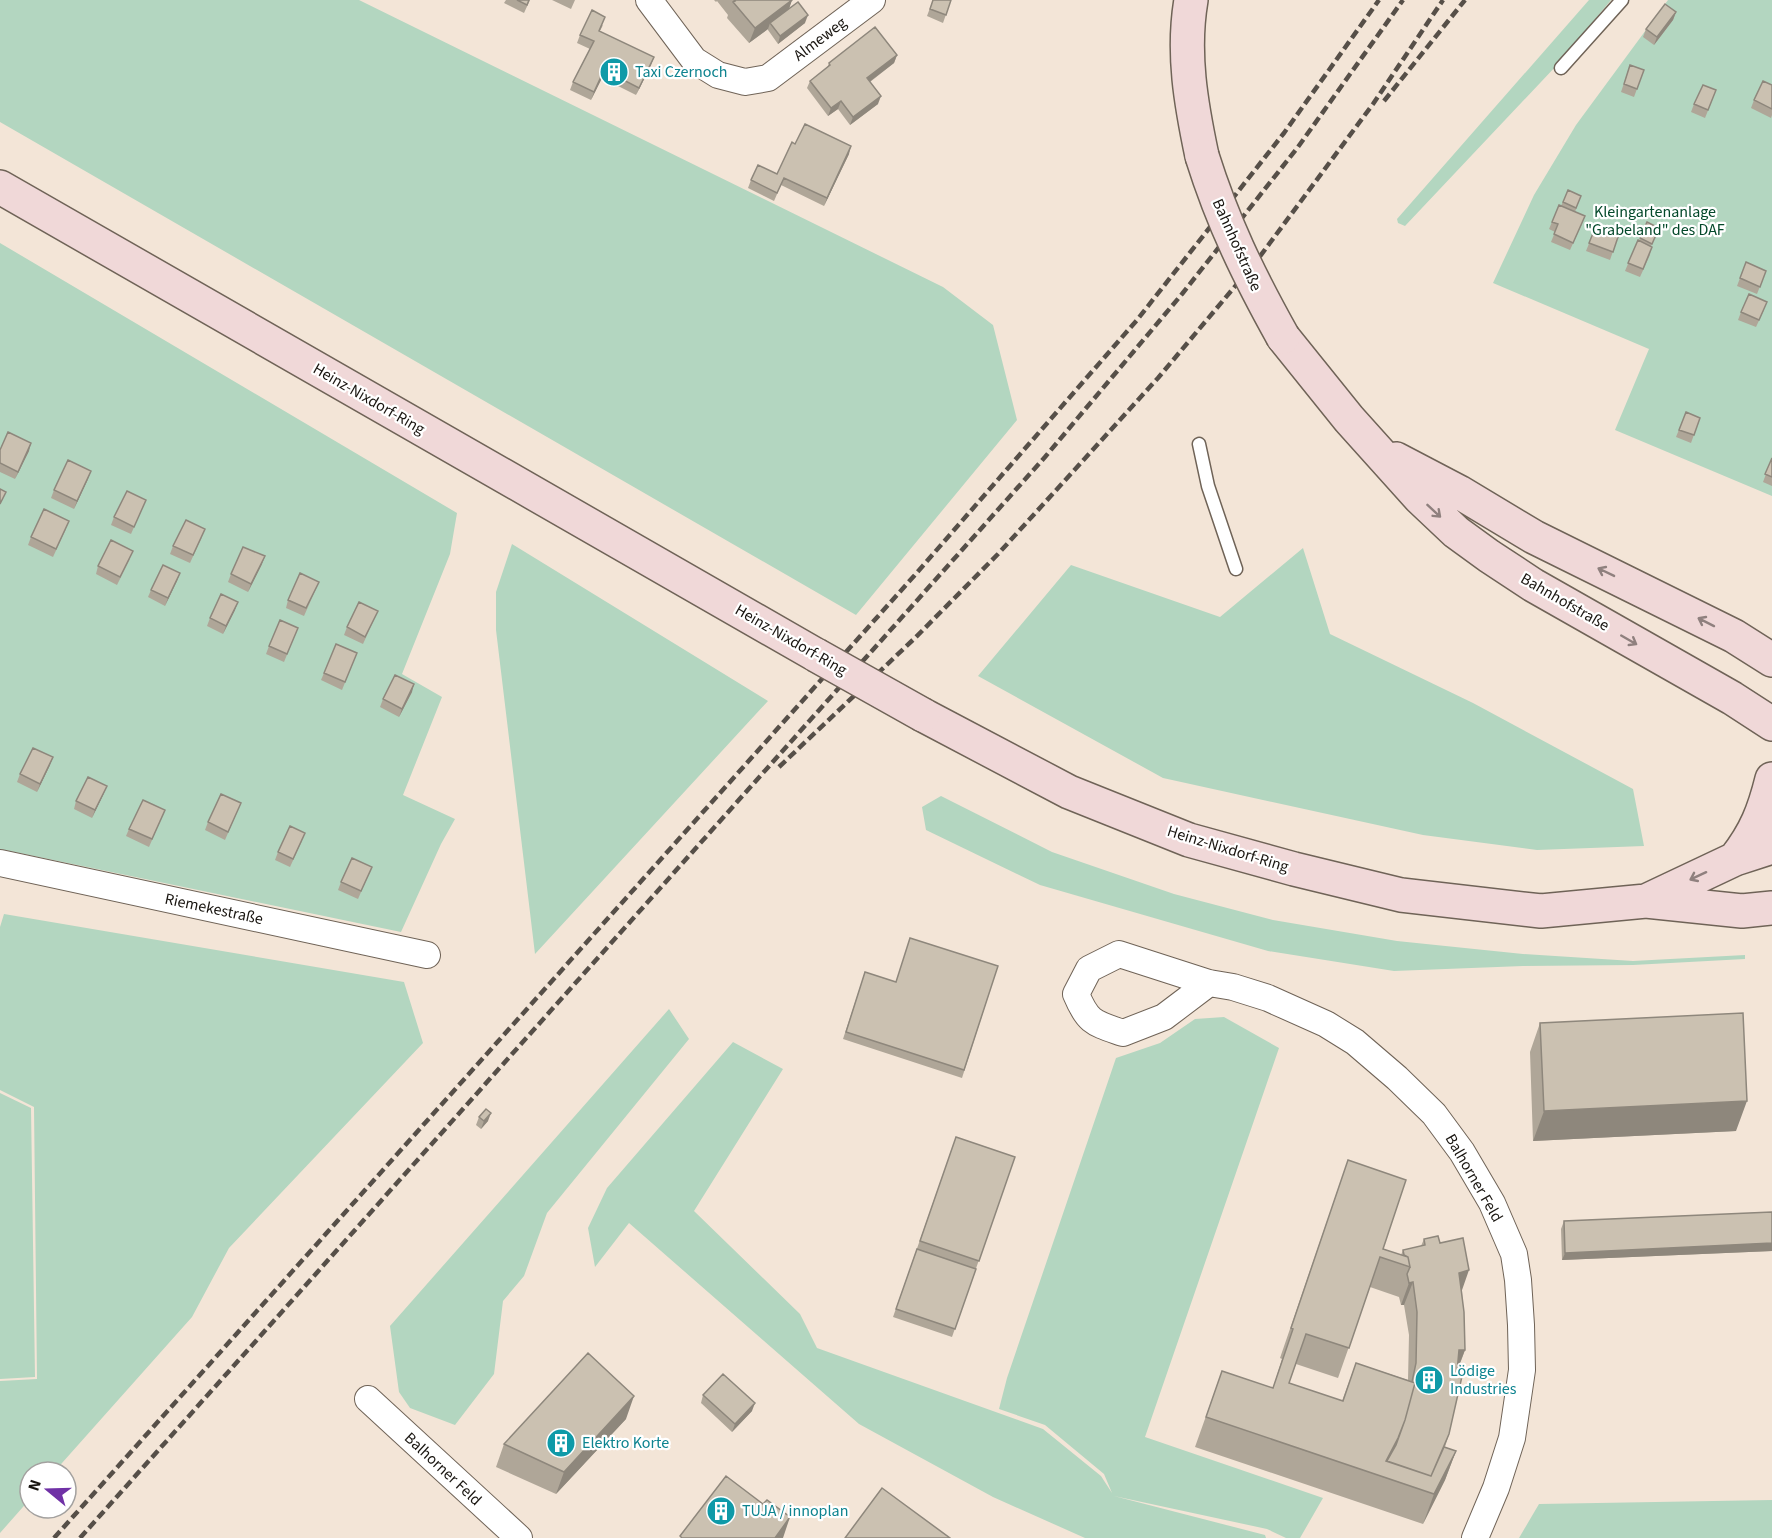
<svg xmlns="http://www.w3.org/2000/svg" width="1772" height="1538" font-family="'Source Sans 3',sans-serif">
  <rect width="100%" height="100%" fill="#f3e5d7"/>
  <path fill="#b3d6c0" d="M0,0h359l584,287 50,38 24,95 -161,195 -856,-493z
    M1589,0h22l-54,65 -152,161 -7,-3 -1,-4z
    M1668,0h104v496l-157,-66 34,-81 -156,-66 41,-88 42,-70z
    M0,243l457,270 -7,41 -48,120 40,23 -39,98 52,24 -14,25 -40,88 -401,-83z
    M512,544l256,157 -233,253 -39,-324v-38z
    M1303,548l27,86 143,69 160,86 11,57 -107,4 -114,-15 -260,-57 -185,-102 93,-111 149,52z
    M941,796l111,56 122,42 99,26 124,21 126,13 110,7 112,-6v4l-112,6 -110,1 -129,5 -126,-20 -228,-66 -114,-55 -4,-23z
    M4,914l400,68 19,61 -194,205 -37,69 -138,155h-24v27l-30,34v-152l37,-2 -3,-272 -34,-17v-163z
    M669,1009l20,30 -142,174 -23,63 -21,25 -9,73 -39,51 -45,-17 -11,-16 -9,-66z
    M1224,1017l55,31 -134,389 178,61 -23,40h-14l-19,-9 -153,-33 151,39 1,3h-181l-92,-41 -134,-73 -230,-201 -34,44 -7,-39 19,-40 126,-146 50,27 -89,142 106,103 17,34 226,81 58,47 11,17 -8,-19 -59,-49 -46,-16 8,-31 109,-320 44,-15 35,-24z
    M0,1093l31,15 4,269 -35,2z
    M1772,1500v38h-253l20,-34z"/>
  <g fill="none" stroke-linecap="round" stroke-linejoin="round">
    <g stroke="#6f6357" stroke-width="15">
      <path id="lane" d="M1561,68l61,-68
        M1199,444l9,42 28,83"/>
    </g>
    <g stroke="#6f6357" stroke-width="28">
      <path id="street" d="M649,0l45,60 24,15 27,7 23,-4 104,-78
        M0,863l427,92
        M1209,983l-45,34 -41,16c-29,-10 -35,-10 -47,-39l13,-25 30,-15 90,29 24,4 35,11 58,26 29,18 42,36 37,36 28,38 30,51 22,51 4,26 3,45 1,45 -10,68 -16,50 -21,50
        M368,1399l151,139"/>
    </g>
    <g stroke="#6f6357" stroke-width="36">
      <path id="secondary" d="M1191,0c-9,53 0,104 11,156
        M0,187l816,468
        M1283,337l66,82 71,79 36,34 33,24 44,29 199,113 40,26
        M1396,459l63,33 75,45 200,99 38,24
        M923,715l146,77 120,48 105,29 107,26 140,16 105,-10 96,10 30,-3
        M1735,859c21,-27 29,-48 37,-80
        M1646,901l89,-42 37,-12"/>
    </g>
    <use href="#lane" stroke="#fff" stroke-width="12"/>
    <use href="#street" stroke="#fff" stroke-width="26"/>
    <use href="#secondary" stroke="#f0d8d8" stroke-width="33"/>
    <path stroke="#564f48" stroke-width="4.5" stroke-dasharray="9 4.5" stroke-linecap="butt" d="M1384,101l81,-101
      M779,767l137,-130 82,-83 160,-176 100,-119 115,-155 70,-104
      M54,1538l860,-962 223,-256 147,-187 95,-133
      M80,1538l965,-1081 137,-163 116,-147 105,-147"/>
    <g stroke="#6f6357" stroke-width="36" stroke-linecap="butt">
      <path id="secondary-bridge" d="M1202,156c21,67 47,120 81,181
        M816,655l107,60"/>
    </g>
    <use href="#secondary-bridge" stroke="#f0d8d8" stroke-width="33"/>
  </g>
  <path fill="#afa698" fill-rule="evenodd" d="M506,0h24l-6,13 -20,-10z
    M552,0h23l-4,9z
    M714,0h78l-3,8 16,15 -27,21 -10,-14v-1l-19,14 -22,-25 1,-3 -11,-14 -1,1z
    M933,0h18l-8,23 -16,-7z
    M1676,12l-3,8 -19,25 -11,-8 3,-8z
    M603,25l-3,6 51,34 -15,30 -34,-17 -11,22 -21,-10 3,-8 17,-33 -13,-6 3,-8z
    M897,55l-3,8 -24,19 8,22 -28,21 -12,-16 -10,7 -21,-28 3,-7 17,-13 2,-5z
    M1630,65l14,5 -10,27 -13,-5z
    M1772,85v30l-1,3 -20,-10 3,-8z
    M1713,98l-8,20 -14,-6 3,-8z
    M795,144l54,10 -25,52 -43,-21 -7,16 -26,-13 3,-8 26,-6z
    M1568,190l13,6 -6,16 7,12 -12,26 -19,-8 4,-10 -6,-3 10,-24 2,1z
    M1647,222l9,14 -5,10 -1,9 -10,22 -15,-6 13,-31 1,1z
    M1596,226l23,8 -9,26 -24,-9z
    M1746,262l20,9 -9,23 -20,-8z
    M1764,310l-8,17 -18,-7 3,-8z
    M1686,412l14,6 -9,25 -15,-6z
    M0,450l29,1 -14,28 -15,-7z
    M1772,458v28l-9,-4z
    M88,479l-14,30 -23,-11 3,-8z
    M146,500l-15,34 -20,-9 3,-8z
    M66,529l-13,28 -25,-12 3,-8z
    M202,537l-12,26 -20,-9 3,-8z
    M130,559l-13,26 -21,-11 2,-8z
    M262,564l-14,28 -20,-10 3,-8z
    M180,573l-15,33 -17,-9 3,-7z
    M319,582l-15,34 -18,-8 2,-8z
    M235,610l-12,24 -16,-8 3,-8z
    M378,611l-15,33 -19,-9 3,-8z
    M298,628l-14,34 -18,-8 3,-8z
    M357,653l-15,37 -21,-10 3,-7z
    M412,692l-13,25 -19,-10 3,-8z
    M50,765l-13,27 -20,-10 3,-8z
    M104,793l-12,25 -18,-9 2,-8z
    M241,803l-16,37 -20,-10 3,-8z
    M165,810l-16,37 -23,-11 3,-7z
    M302,841l-12,26 -15,-7 3,-8z
    M372,867l-14,32 -20,-9 3,-8z
    M998,966l-36,112 -119,-39 22,-67 31,10z
    M1540,1023l196,108 -203,10 -3,-89z
    M479,1117l9,4 -7,8 -5,-4z
    M956,1137l59,20 -63,180 -59,-20z
    M1348,1160l35,89 18,6 2,-5 18,-4 3,-7 16,4 22,48 3,59 -8,22 -8,62 -4,13 11,4 -11,29 -22,44 -228,-77 27,-76 51,17 9,-29 -2,-1zM1370,1287l29,10 2,8h3l5,30 -1,45 -52,-17 -14,38 -53,-18 7,-19 42,14z
    M1772,1212v39l-210,9 -1,-31 3,-8z
    M703,1395l49,16 -20,21 -31,-29z
    M626,1419l-70,75 -60,-27 8,-23z"/>
  <path fill="#8e877c" d="M792,0l-5,15 -17,8 -2,6 -19,14 6,-15z
    M1676,12l-3,8 -19,25 3,-8z
    M808,15l-3,8 -27,21 2,-8z
    M897,55l-3,8 -30,23 3,-8z
    M654,57l-3,8 -15,30 3,-7z
    M604,70l-2,8 -11,22 3,-8z
    M881,96l-3,8 -28,21 3,-8z
    M841,101l-3,8 -10,7 3,-8z
    M851,146l-2,8 -25,52 3,-8z
    M31,443l-2,8 -14,28 3,-7z
    M91,471l-3,8 -14,30 3,-8z
    M265,556l-3,8 -14,28 3,-8z
    M180,573l-3,8 -12,25 3,-8z
    M238,602l-3,8 -12,24 3,-8z
    M414,684l-2,8 -13,25 3,-8z
    M53,757l-3,8 -13,27 3,-8z
    M107,786l-3,7 -12,25 3,-8z
    M1747,1101l-11,30 -203,10 11,-30z
    M491,1113l-3,8 -7,8 3,-8z
    M1772,1243v8l-210,9 3,-7z
    M1469,1270l-8,23 -2,-20z
    M1413,1282l-9,23h-3l8,-22z
    M1459,1350h6l-9,23z
    M634,1396l-8,23 -70,75 8,-22z
    M755,1403l-3,8 -20,21 3,-8z
    M1456,1451l-11,29 -22,44 11,-30z
    M790,1517l-7,21h-8z"/>
  <path fill="#cbc1b1" stroke="#8e877c" stroke-width="1.5" d="M517,0h12l-2,5z
    M734,0h58l-37,28 -22,-26 2,-1z
    M933,0h18l-5,15 -16,-6z
    M798,2l10,13 -28,21 -10,-13z
    M1665,4l11,8 -19,25 -11,-8z
    M592,10l13,7 -6,14 55,26 -15,31 -35,-18 -10,22 -21,-10 21,-41 -14,-6z
    M875,27l22,28 -30,23 14,18 -28,21 -12,-16 -10,7 -21,-27 20,-16 -1,-2z
    M1630,65l14,5 -7,19 -13,-5z
    M1763,81l9,4v24l-18,-9z
    M1703,85l13,5 -8,20 -14,-6z
    M805,124l46,22 -24,52 -43,-20 -7,15 -26,-13 7,-15 19,9 15,-32 3,2z
    M1568,190l13,6 -5,12 -13,-6z
    M1559,205l26,11 -12,27 -19,-9 4,-10 -6,-2z
    M1647,222l12,6 -7,16 -12,-6z
    M1596,226l23,8 -6,18 -24,-9z
    M1638,240l14,7 -9,22 -15,-6z
    M1746,262l20,9 -6,16 -20,-9z
    M1749,294l18,8 -8,18 -18,-8z
    M1686,412l14,6 -6,17 -15,-5z
    M8,432l23,11 -13,29 -18,-9v-13z
    M1772,458v19l-7,-3z
    M68,460l23,11 -14,30 -23,-11z
    M0,489l6,3 -6,12z
    M127,491l19,9 -12,27 -20,-10z
    M44,509l25,12 -13,28 -25,-12z
    M186,520l19,9 -12,26 -20,-9z
    M111,540l22,11 -13,26 -22,-11z
    M243,547l22,9 -14,28 -20,-10z
    M163,565l17,8 -12,25 -17,-8z
    M300,573l19,9 -13,26 -18,-8z
    M221,594l17,8 -12,24 -16,-8z
    M359,602l19,9 -13,26 -18,-10z
    M280,620l18,8 -11,26 -18,-8z
    M336,644l21,9 -12,29 -21,-9z
    M395,675l19,9 -12,25 -19,-10z
    M33,748l20,9 -13,27 -20,-10z
    M88,777l19,9 -12,24 -19,-9z
    M221,794l20,9 -13,29 -20,-10z
    M143,800l22,10 -13,29 -23,-10z
    M290,826l15,7 -12,26 -15,-7z
    M352,858l20,9 -11,24 -20,-9z
    M910,938l88,28 -34,104 -118,-38 19,-60 31,10z
    M1743,1013l4,88 -203,10 -4,-88z
    M486,1109l5,4 -7,8 -5,-4z
    M956,1137l59,20 -36,104 -59,-20z
    M1348,1160l58,20 -23,69 25,8 2,10 -30,-10 -31,91 -43,-14 -17,49 54,18 13,-38 59,20 -10,37 -7,18 -12,23 45,15 13,-29 12,4 -22,43 -228,-77 16,-46 51,17 20,-59 -2,-1z
    M1772,1212v31l-207,10 -1,-32z
    M1438,1236l2,7 23,-5 6,32 -10,3 5,39 1,38h-6l-2,22h6l-14,62 -18,42 -44,-15 9,-16 9,-25 10,-37 -3,-1 4,-19 1,-51 -4,-30 -4,1 -2,-9 3,-7 -2,-10 -4,-2 -1,-5 22,-5 -1,-6z
    M917,1249l59,20 -21,60 -59,-20z
    M588,1353l46,43 -70,76 -60,-28z
    M723,1374l32,29 -20,21 -32,-29z
    M726,1476l37,28 4,-4 23,17 -15,21h-93l-2,-2z
    M882,1488l68,50h-105z"/>
  <defs><path id="oneway-shaft" d="M-6 0H5M1.5-3L5.5 0L1.5 3" fill="none" stroke-width="1.6" stroke-linecap="round" stroke-linejoin="round" transform="scale(1.5)"/></defs>
  <g stroke="#8f807e">
    <use href="#oneway-shaft" transform="translate(1434 511) rotate(43)"/>
    <use href="#oneway-shaft" transform="translate(1606 572) rotate(-154)"/>
    <use href="#oneway-shaft" transform="translate(1706 622) rotate(-153)"/>
    <use href="#oneway-shaft" transform="translate(1629 640) rotate(30)"/>
    <use href="#oneway-shaft" transform="translate(1698 876) rotate(155)"/>
  </g>
  <defs>
    <g id="building-disc" transform="scale(1.5)"><circle r="9.5" fill="#0f9aa8" stroke="#fff"/><path d="M-4-6H4V6H1V3H-1V6H-4ZM-2.5-4.3h1.7v1.8h-1.7ZM.8-4.3h1.7v1.8H.8ZM-2.5-1h1.7V.8h-1.7ZM.8-1h1.7V.8H.8Z" fill="#fff"/></g>
  </defs>
  <g fill-rule="evenodd">
    <use href="#building-disc" x="614" y="72"/>
    <use href="#building-disc" x="1429" y="1380"/>
    <use href="#building-disc" x="561" y="1443"/>
    <use href="#building-disc" x="721" y="1511"/>
  </g>
  <g text-anchor="middle" dominant-baseline="central" stroke-width="4.5" stroke-linejoin="round" paint-order="stroke">
    <g font-size="16" fill="#191510" stroke="#fff">
      <text transform="translate(820 39) rotate(-37)">Almeweg</text>
      <text transform="translate(1237 245) rotate(66)">Bahnhofstraße</text>
      <text transform="translate(369 399) rotate(30)">Heinz-Nixdorf-Ring</text>
      <text transform="translate(1565 602) rotate(30)">Bahnhofstraße</text>
      <text transform="translate(791 640) rotate(30)">Heinz-Nixdorf-Ring</text>
      <text transform="translate(1228 849) rotate(17)">Heinz-Nixdorf-Ring</text>
      <text transform="translate(214 909) rotate(12)">Riemekestraße</text>
      <text transform="translate(1474 1178) rotate(60)">Balhorner Feld</text>
      <text transform="translate(443 1469) rotate(43)">Balhorner Feld</text>
    </g>
    <g font-size="16" fill="#0d838f" stroke="#fff" text-anchor="start">
      <text x="635" y="72">Taxi Czernoch</text>
      <text x="1450" y="1371">Lödige<tspan x="1450" dy="18">Industries</tspan></text>
      <text x="582" y="1443">Elektro Korte</text>
      <text x="742" y="1511">TUJA / innoplan</text>
    </g>
    <g font-size="16" fill="#03482a" stroke="#fff">
      <text x="1655" y="212">Kleingartenanlage<tspan x="1655" dy="18">"Grabeland" des DAF</tspan></text>
    </g>
  </g>
  <g transform="translate(48 1490) rotate(289)"><circle r="28" fill="#ffffff" stroke="#a3a19f" stroke-width="1.5"/>
  <path d="M0-4.5L10 22L0 15L-10 22Z" fill="#7031a6"/>
  <text y="-9" font-size="16" font-weight="bold" text-anchor="middle" fill="#191510">N</text>
  </g>
</svg>
